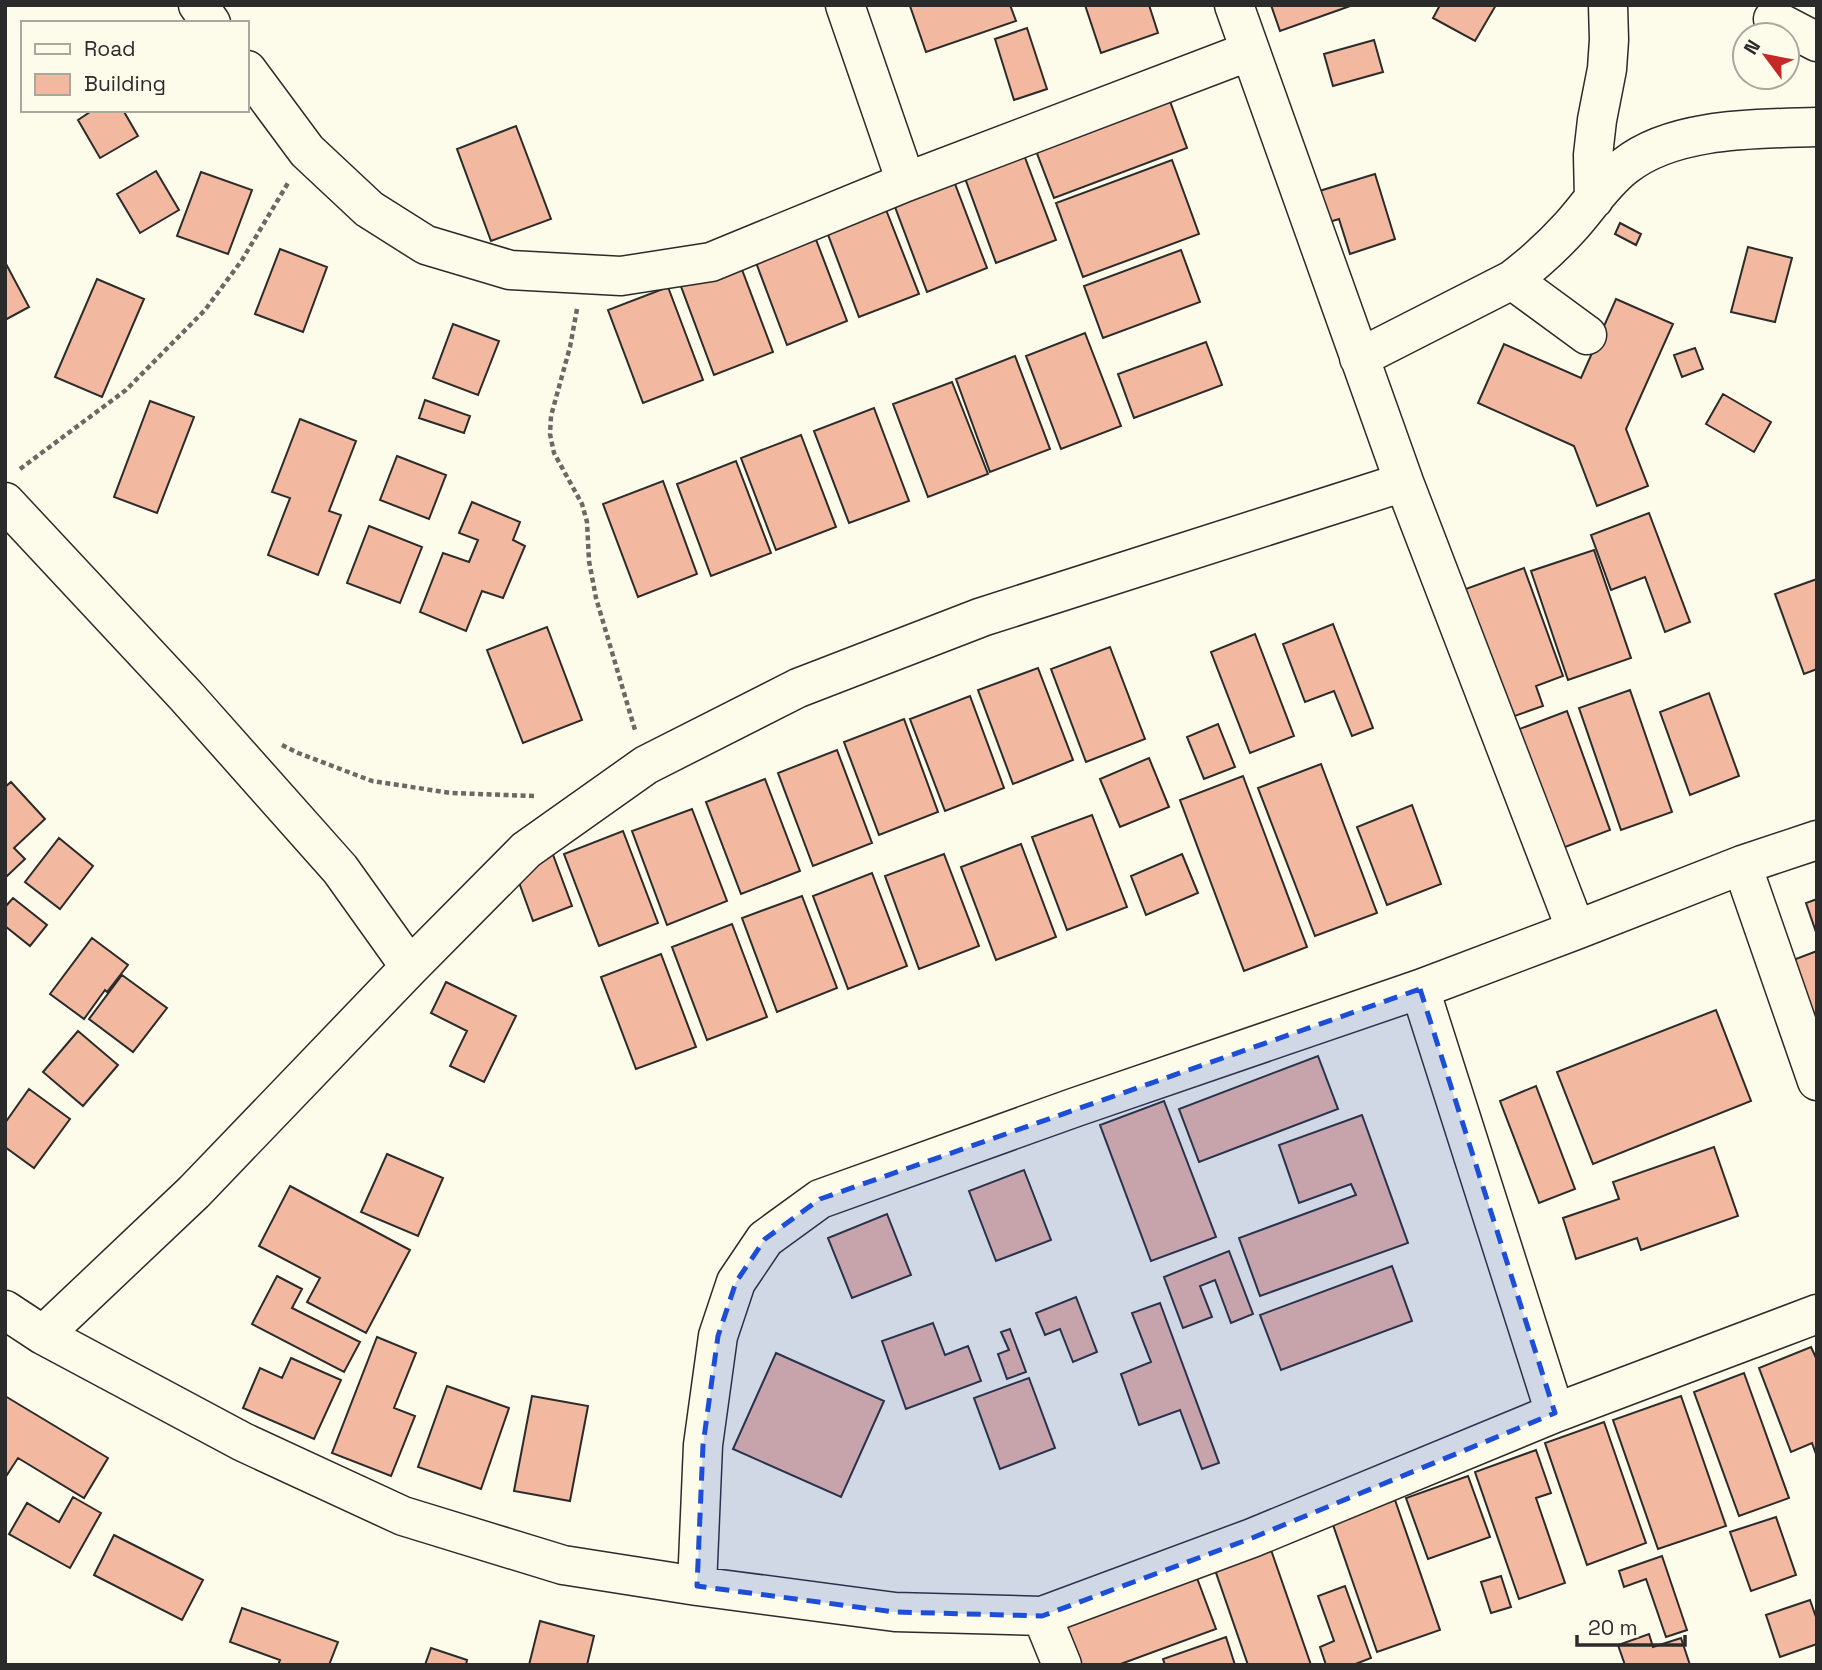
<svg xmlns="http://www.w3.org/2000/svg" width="1822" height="1670" font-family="'Space Grotesk',sans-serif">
  <rect width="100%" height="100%" fill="#fdfbea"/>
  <path fill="#f2b8a0" stroke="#2b2b2b" stroke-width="2" d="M912,5h98l6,16 -90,31 -16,-46z
    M1085,5h64l9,28 -57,20z
    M1271,5h82l-73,26z
    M1440,5h56l-21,36 -42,-23z
    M1027,28l20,61 -33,11 -19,-61z
    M1374,40l9,32 -50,14 -9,-32z
    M1167,93l20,55 -133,50 -21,-55z
    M93,110h30l15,26 -38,22 -22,-38z
    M516,126l35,93 -60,22 -34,-92z
    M1021,147l35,93 -60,23 -34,-93z
    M1172,160l27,74 -116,43 -27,-74z
    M156,171l23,39 -39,23 -23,-39z
    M201,172l51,18 -24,64 -51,-18z
    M1375,174l20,65 -45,15 -11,-35 -13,4 -10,-31z
    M952,176l35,92 -60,24 -35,-93z
    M883,202l36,92 -60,23 -35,-93z
    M1620,223l21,11 -5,11 -21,-11z
    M812,229l35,92 -60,24 -35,-93z
    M1748,247l44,11 -17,64 -44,-10z
    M280,249l47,18 -24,65 -48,-18z
    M1181,250l19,52 -97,36 -19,-52z
    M738,259l35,93 -59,23 -35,-94z
    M5,262l24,45 -24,13z
    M97,279l47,20 -42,98 -47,-20z
    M668,287l35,93 -60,23 -35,-93z
    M1616,299l57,25 -47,105 22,57 -51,20 -23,-60 -96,-43 26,-59 77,34z
    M453,324l46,17 -21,54 -45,-17z
    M1085,333l36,93 -60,23 -35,-93z
    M1206,342l16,43 -88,33 -16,-44z
    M1695,348l8,21 -21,8 -8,-22z
    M1015,356l35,93 -60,23 -34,-93z
    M952,382l36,92 -60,23 -35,-93z
    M1723,394l48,28 -17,30 -48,-28z
    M425,400l45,16 -6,17 -45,-15z
    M150,401l44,16 -37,96 -43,-16z
    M874,408l35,93 -60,22 -35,-92z
    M300,419l56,22 -27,70 12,4 -23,60 -50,-20 22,-57 -18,-6z
    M801,435l35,92 -60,23 -35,-92z
    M397,456l49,19 -17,44 -49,-19z
    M736,461l35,92 -60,23 -34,-92z
    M663,481l34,93 -59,23 -35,-93z
    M472,502l48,20 -7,18 12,6 -22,52 -21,-7 -16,40 -46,-19 23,-59 26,9 9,-22 -19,-7z
    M1649,513l41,109 -25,10 -20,-55 -34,13 -20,-55z
    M369,526l53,21 -22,56 -53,-20z
    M1594,550l37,108 -63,22 -37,-109z
    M1524,568l39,108 -27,10 7,20 -37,13 -46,-128z
    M1817,579v90l-13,5 -29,-80z
    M1333,624l40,104 -21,8 -18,-45 -29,11 -22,-58z
    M547,627l35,93 -59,23 -36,-93z
    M1255,634l39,102 -44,17 -39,-101z
    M1110,647l35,92 -59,23 -35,-93z
    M1038,668l35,92 -60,24 -35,-94z
    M1630,690l42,122 -51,18 -42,-122z
    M1709,693l30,83 -49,19 -30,-83z
    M970,696l34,92 -59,23 -35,-92z
    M1567,711l43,119 -58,22 -43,-119z
    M904,719l34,93 -59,23 -35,-93z
    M1218,724l17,43 -31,12 -17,-42z
    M837,750l35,93 -59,23 -35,-93z
    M1149,758l20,49 -49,20 -20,-48z
    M1321,764l56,149 -62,23 -57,-148z
    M1243,776l64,171 -63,24 -64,-171z
    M765,779l35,92 -59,23 -35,-92z
    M11,782l34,37 -31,29 11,11 -20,19v-91z
    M1412,805l29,79 -54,21 -30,-78z
    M692,809l35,92 -60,24 -35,-94z
    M1092,815l35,92 -60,23 -35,-93z
    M623,831l35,92 -59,23 -35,-92z
    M59,838l34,28 -33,43 -35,-27z
    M1021,844l35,93 -60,23 -35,-93z
    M552,852l20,54 -39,15 -20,-55z
    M944,854l35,92 -60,23 -34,-93z
    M1182,854l16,39 -52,22 -15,-39z
    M872,873l35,93 -59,23 -35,-93z
    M802,896l35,92 -60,24 -35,-94z
    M13,898l34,27 -17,21 -25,-20v-19z
    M1817,899v36l-11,-32z
    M732,924l35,93 -60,23 -35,-93z
    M92,938l36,27 -21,27 -2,-2 -21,29 -34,-25z
    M1817,951v62l-5,2 -19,-55z
    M661,954l35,93 -60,22 -35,-92z
    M122,975l45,33 -34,44 -44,-33z
    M446,982l70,34 -32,66 -34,-16 17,-35 -36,-18z
    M1716,1010l35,91 -158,63 -36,-92z
    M78,1031l40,34 -35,41 -40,-34z
    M1318,1056l20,53 -139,53 -20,-53z
    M1536,1086l39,103 -36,14 -39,-102z
    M29,1089l41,30 -36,49 -29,-21v-24z
    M1164,1101l52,136 -65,24 -51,-136z
    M1362,1115l46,128 -148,53 -21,-58 117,-43 -5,-11 -52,19 -20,-58z
    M1714,1147l24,69 -97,34 -4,-12 -61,21 -13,-41 56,-19 -6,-17z
    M387,1154l56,24 -25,58 -57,-24z
    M1024,1170l27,70 -55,21 -27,-70z
    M290,1186l120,64 -44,83 -59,-31 13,-24 -61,-32z
    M887,1214l24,61 -59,23 -24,-60z
    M1229,1251l24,63 -22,9 -16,-43 -15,6 12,31 -29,11 -19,-51z
    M1392,1266l20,55 -131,49 -21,-55z
    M277,1276l25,13 -10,19 68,34 -16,30 -92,-48z
    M1076,1297l21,55 -24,10 -13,-33 -15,6 -9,-22z
    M1160,1303l59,160 -17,6 -22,-59 -41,15 -18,-51 30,-12 -19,-49z
    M933,1323l12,32 23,-9 13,35 -75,28 -24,-68z
    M1010,1329l16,43 -19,7 -9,-25 11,-4 -8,-18z
    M377,1337l39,16 -22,55 21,8 -24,60 -59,-23z
    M1811,1347l6,13v97l-5,-14 -21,9 -32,-84z
    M776,1353l108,48 -43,96 -108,-48z
    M291,1358l50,22 -27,59 -71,-31 17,-40 22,10z
    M1744,1373l45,125 -50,18 -45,-124z
    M1029,1378l26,70 -55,21 -26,-71z
    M447,1386l62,22 -28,81 -63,-22z
    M5,1396l103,62 -24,40 -66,-40 -13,20z
    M532,1396l56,10 -18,95 -56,-10z
    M1681,1396l45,130 -68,23 -45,-129z
    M1604,1422l42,121 -59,22 -42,-122z
    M1536,1450l15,43 -15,5 29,85 -46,16 -44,-127z
    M1468,1476l22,61 -62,22 -22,-61z
    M73,1497l28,16 -31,55 -61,-34 18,-31 32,19z
    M1395,1500l45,130 -63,22 -45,-130z
    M1776,1517l20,58 -45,16 -21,-59z
    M114,1535l89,45 -21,40 -88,-45z
    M1270,1547l41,118h-63l-34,-98z
    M1662,1556l25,74 -21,7 -20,-58 -22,8 -5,-16z
    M1501,1576l10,31 -20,6 -10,-31z
    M1197,1578l19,51 -98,36h-42l-13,-38z
    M1345,1586l26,72 -18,7h-27l-6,-18 14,-6 -16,-45z
    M1810,1600l7,20v24l-37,13 -14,-42z
    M242,1608l96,34 -9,23h-51l2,-5 -50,-18z
    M540,1621l54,15 -7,29h-58z
    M1649,1634l4,13 28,-9 9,27h-65l-7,-20z
    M1226,1637l9,28h-70l-2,-6z
    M431,1648l36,12 -1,5h-41z"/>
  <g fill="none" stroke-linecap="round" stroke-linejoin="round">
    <g stroke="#2b2b2b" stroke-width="41">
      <path id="minor" d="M198,5l13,18
        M845,5l61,177
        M1234,5l170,477 172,448
        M1773,19l44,23
        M247,70l60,81 62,58 57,36 84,25 111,6 90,-14 195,-80 344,-131
        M1594,199l-1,-44 4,-35 10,-51 2,-29 -1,-35
        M1512,280l75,55
        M1359,358l153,-78c21,-16 41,-34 59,-54 18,-20 33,-44 54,-60 49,-39 132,-37 192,-39
        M5,502l182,195 153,172 70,98
        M1742,865l75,216
        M1420,989l135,424
        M5,1310l38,25 200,107 160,74 160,49 134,21 198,26 147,4 210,-78 303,-125 262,-99
        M43,1335l151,-143 216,-225 116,-117 120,-85 152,-77 184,-71 422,-135
        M697,1586l6,-141 15,-109 18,-54 29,-43 55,-40 256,-92 344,-118 156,-59 166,-65 75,-25
        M1042,1616l20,49"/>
    </g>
    <path stroke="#6a6964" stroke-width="4.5" stroke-dasharray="5 3.5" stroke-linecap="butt" d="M577,309l-7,38 -19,69 -1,18 4,19 28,51 5,18 2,39 7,37 39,132
      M20,469l106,-79 79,-80 37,-50 46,-77
      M282,745l16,8 74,28 79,12 83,3"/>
    <use href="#minor" stroke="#fdfbea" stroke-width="38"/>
  </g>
  <path fill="#1d4ed8" fill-opacity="0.2" stroke="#1d4ed8" stroke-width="5" stroke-dasharray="14 9" stroke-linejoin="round" d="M1420,989l135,424 -303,125 -210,78 -147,-4 -198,-26 6,-141 15,-109 18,-54 29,-43 55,-40z"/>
  <rect width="1822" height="1670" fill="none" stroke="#2b2b2b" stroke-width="14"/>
  <rect x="21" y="21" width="228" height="91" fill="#fdfbea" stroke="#a9a89e" stroke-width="2"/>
  <rect x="35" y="44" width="35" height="10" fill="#fdfbea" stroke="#a9a89e" stroke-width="2"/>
  <text x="84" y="56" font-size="21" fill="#2b2b2b">Road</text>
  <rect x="35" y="74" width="35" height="21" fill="#f2b8a0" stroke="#a9a89e" stroke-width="2"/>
  <text x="84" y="91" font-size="21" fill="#2b2b2b">Building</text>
  <g transform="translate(1766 56) rotate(302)"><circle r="33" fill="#fdfbea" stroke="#a9a89e" stroke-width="2"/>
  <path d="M0-5L12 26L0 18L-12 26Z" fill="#c62828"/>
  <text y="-10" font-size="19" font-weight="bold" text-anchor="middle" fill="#2b2b2b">N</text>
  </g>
  <path d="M1577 1635v10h108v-10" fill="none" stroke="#2b2b2b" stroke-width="3.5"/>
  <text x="1588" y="1635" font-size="21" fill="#2b2b2b" stroke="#fdfbea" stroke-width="5" paint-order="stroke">20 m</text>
</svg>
